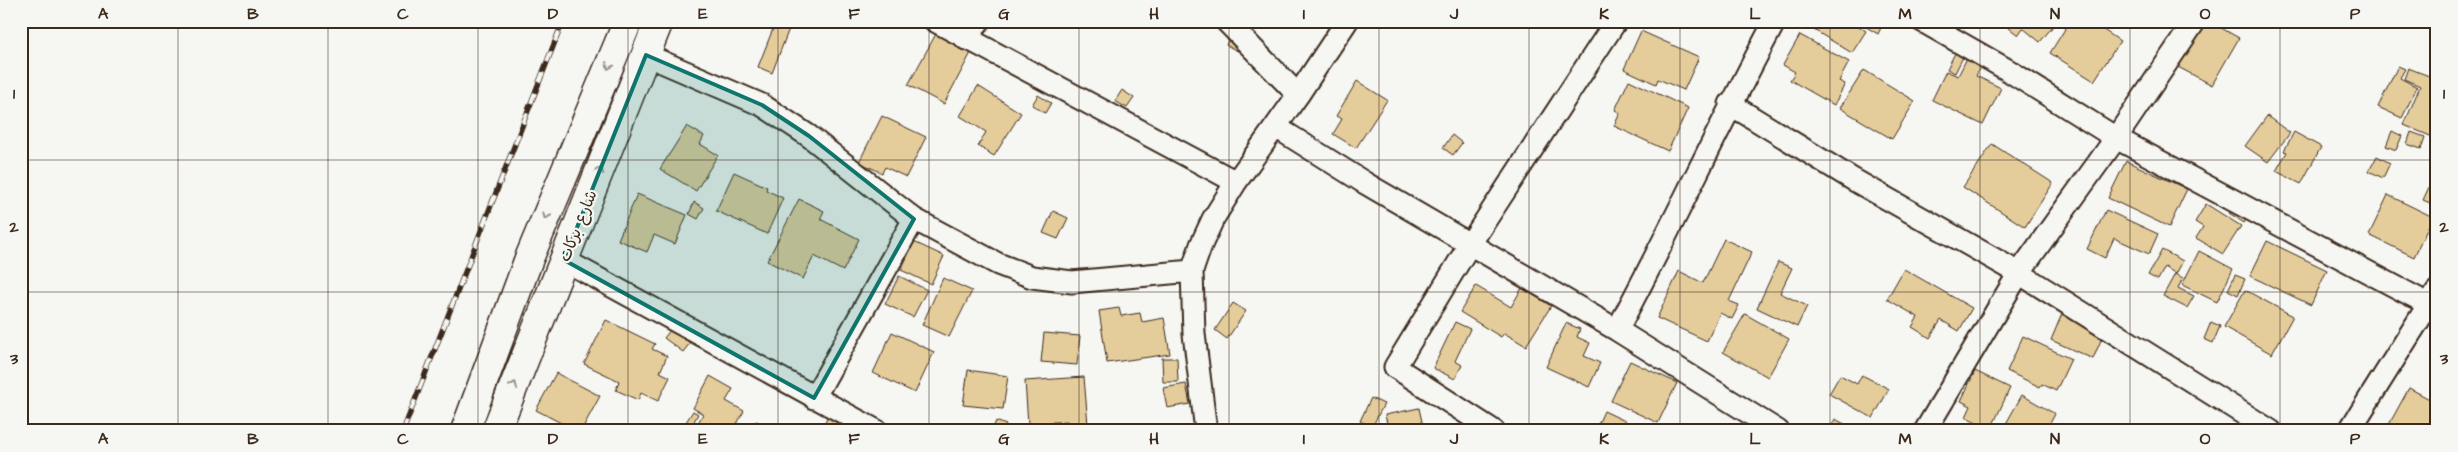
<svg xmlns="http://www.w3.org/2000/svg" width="2458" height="452" font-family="'Architects Daughter','Playpen Sans Arabic',sans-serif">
  <rect width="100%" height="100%" fill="#f6f6f2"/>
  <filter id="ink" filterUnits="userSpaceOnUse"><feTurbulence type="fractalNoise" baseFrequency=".02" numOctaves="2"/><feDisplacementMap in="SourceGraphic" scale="10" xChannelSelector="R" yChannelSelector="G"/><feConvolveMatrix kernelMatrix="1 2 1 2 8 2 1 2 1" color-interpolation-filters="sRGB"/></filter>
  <g filter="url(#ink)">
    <path fill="#e4cc9b" stroke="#3b2a1e" d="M776,21h16l-20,52 -14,-6z
      M943,21h19l20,11 -38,72 -36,-19z
      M1819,21h32l15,10 -14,22 -38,-23z
      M1856,21h28l-6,13z
      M2000,21h57l-17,21 -17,-14 -5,7z
      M2070,21h20l30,20 -26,40 -44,-28z
      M2204,21h5l30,17 -27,47 -34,-18z
      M1641,31l58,26 -15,33 -26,-11 -2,5 -32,-15z
      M1231,34l28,28 -33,-17z
      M1800,35l49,27 -10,19 6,3 -11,21 -44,-25 5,-8 -12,-7z
      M1955,53l8,4 -8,16 -8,-4z
      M1967,58l14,7 -5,11 25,12 -18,37 -51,-25 14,-29 12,5z
      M2398,66l7,3 -5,9 17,9 -15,31 -24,-11z
      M2408,68l29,11 -2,59 -31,-13 16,-39 -16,-7z
      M1864,70l51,31 -23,38 -52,-31z
      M1629,80l59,28 -20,43 -54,-25 6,-13 -5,-3z
      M1357,81l30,19 -31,48 -23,-14 9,-15 -6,-3z
      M978,86l43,27 -27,43 -16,-10 8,-14 -26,-16z
      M1122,90l12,8 -7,10 -12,-7z
      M1038,95l13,8 -6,10 -13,-8z
      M882,116l44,21 -20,40 -21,-10 -3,6 -23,-11z
      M2267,116l23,17 -22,29 -23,-16z
      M687,126l17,10 -4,8 18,11 -22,36 -36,-22z
      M2392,131l10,5 -6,14 -10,-4z
      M2294,132l27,15 -20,37 -25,-13 11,-19 -3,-1z
      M2411,132l14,5 -4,12 -14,-5z
      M1452,135l10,8 -9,12 -10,-7z
      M1992,144l61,39 -28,44 -62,-40z
      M2377,156l13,7 -7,15 -14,-7z
      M2126,161l61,28 -18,38 -61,-29z
      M2437,170v36l-14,-6z
      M734,172l33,15 -1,3 17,8 -16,36 -51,-23z
      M637,194l50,21 -12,29 -21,-9 -7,17 -29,-12z
      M2388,195l45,22 -19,40 -45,-22z
      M799,199l25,12 -4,8 39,20 -16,32 -29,-15 -11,23 -36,-18z
      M694,202l10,6 -6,11 -9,-5z
      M2206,204l35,22 -18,28 -27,-16 7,-11 -8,-5z
      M2235,205l15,9 -6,9 -15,-10z
      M2106,210l52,24 -9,20 -35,-16 -9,20 -18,-9z
      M1053,211l15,7 -10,21 -15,-6z
      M2437,238v16l-7,-4z
      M1724,239l28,13 -23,49 10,4 -7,14 -12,-6 -13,28 -50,-23 22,-47 24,12z
      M2267,241l60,29 -16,35 -61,-29z
      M914,242l30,14 -13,28 -30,-14z
      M2162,250l21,11 -7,13 -11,-7 -7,13 -10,-5z
      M2199,251l34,18 -16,33 -35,-17z
      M1778,262l14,6 -12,25 27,13 -10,21 -40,-19z
      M1904,269l68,39 -13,23 -18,-11 -11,18 -18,-11 6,-10 -31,-18z
      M2175,274l8,4 -5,10 16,8 -7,12 -24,-12z
      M2235,275l10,4 -7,16 -10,-5z
      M899,276l28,14 -14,27 -28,-13z
      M943,278l29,13 -23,46 -27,-12z
      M1476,286l35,21 11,-19 29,18 -25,40 -22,-13 -3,4 -41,-25z
      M2245,290l48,26 -21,38 -48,-27z
      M2067,302l37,31 -11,26 -42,-19z
      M1233,303l13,8 -19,28 -12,-9z
      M1119,308l2,8 19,-3 2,9 22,-4 6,36 -63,9 -8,-52z
      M1745,314l44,25 -21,38 -45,-25z
      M606,320l49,24 -3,5 15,7 -7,16 10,5 -12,24 -17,-8 -3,7 -22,-10 3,-9 -35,-17z
      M1455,322l15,7 -15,32 7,4 -7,14 -22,-11z
      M2211,322l9,4 -7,17 -9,-4z
      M1566,323l14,6 -3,8 13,6 -6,13 16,7 -11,24 -43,-20z
      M671,329l19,14 -7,9 -19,-14z
      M892,332l42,20 -19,41 -42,-20z
      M1044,333l36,3 -3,29 -36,-3z
      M2023,336l48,23 -15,32 -14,-7 -2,3 -33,-16z
      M1162,358h15l1,24h-15z
      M1630,361l47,22 -19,40 -47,-22z
      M968,370l40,6 -5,33 -40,-4z
      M1975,371l35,17 -19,41 -25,-12 5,-11 -10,-5z
      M556,373l44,23 -19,35h-21l3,-7 -27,-14z
      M1840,375l17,9 5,-9 27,14 -16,29 -44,-24z
      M710,376l23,13 -7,12 18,10 -11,20 -39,-1 9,-16 -10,-6z
      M1084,377l4,48 -20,1 -1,-5 -39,3 -3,-43z
      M1186,384l4,20 -23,4 -4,-20z
      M2409,388l28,15v28l-51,-1z
      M2022,395l33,19 -9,17h-39l-4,-2z
      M1371,398l13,6 -12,23 -12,-6z
      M1419,408l5,23h-35l-4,-16z
      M693,411l5,3 -6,11 -6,-3z
      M1604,411l42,20h-51z
      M828,416l17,9 -4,6h-21z
      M1835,419l23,12h-29z
      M756,421l20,10h-25z
      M996,421l10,4 -3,6h-11z"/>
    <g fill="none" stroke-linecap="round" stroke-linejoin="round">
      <g stroke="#3b2a1e" stroke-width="25">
        <path id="street" d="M935,21l301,161
          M1226,21l72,74
          M1922,21l84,48 110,69 312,166
          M966,39l13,-18
          M646,55l116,50 47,31 105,83 84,45 34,13 40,5 120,-11
          M1730,104l124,76 165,93 252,158
          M1276,127l89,56 252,147 161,101
          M564,260l313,171
          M1617,330c55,-102 103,-207 158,-309
          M814,398l100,-179
          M1206,431l-12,-97 -2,-63 9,-26 12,-26 23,-37 62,-87 49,-74
          M1494,431l-99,-64 75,-123 146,-223
          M1925,431l94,-158 97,-135 79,-117
          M2349,431l88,-140"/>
      </g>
      <g stroke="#3b2a1e" stroke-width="31">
        <path id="secondary" d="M465,431l63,-170 100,-240
          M496,431l163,-410"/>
      </g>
      <use href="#street" stroke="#f6f6f2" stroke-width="21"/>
      <use href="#secondary" stroke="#f6f6f2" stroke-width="28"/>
      <g stroke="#3b2a1e" stroke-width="5.5">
        <path id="rail" d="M403,431l160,-410"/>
      </g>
      <use href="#rail" stroke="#f6f6f2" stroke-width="4" stroke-dasharray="11" stroke-linecap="butt"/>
    </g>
    <defs><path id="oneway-chevron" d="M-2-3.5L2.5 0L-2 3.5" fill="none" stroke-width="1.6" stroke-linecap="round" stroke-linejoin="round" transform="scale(1.25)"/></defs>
    <g stroke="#989088">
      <use href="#oneway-chevron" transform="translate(609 66) rotate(114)"/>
      <use href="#oneway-chevron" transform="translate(600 170) rotate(-68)"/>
      <use href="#oneway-chevron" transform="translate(546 216) rotate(112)"/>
      <use href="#oneway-chevron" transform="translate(514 385) rotate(-68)"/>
    </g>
  </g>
  <path fill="#0f766e" fill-opacity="0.2" stroke="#0f766e" stroke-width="4" stroke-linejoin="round" d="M646,55l116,50 47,31 105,83 -100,179 -250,-138z"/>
  <path fill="none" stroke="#3b2a1e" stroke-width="1" stroke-opacity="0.55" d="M178,21v410M328,21v410M478,21v410M628,21v410M778,21v410M929,21v410M1079,21v410M1229,21v410M1379,21v410M1529,21v410M1680,21v410M1830,21v410M1980,21v410M2130,21v410M2280,21v410M21,160h2416M21,292h2416"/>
  <g text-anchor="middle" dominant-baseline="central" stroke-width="4.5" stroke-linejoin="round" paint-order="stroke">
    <g font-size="16" fill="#3b2a1e" stroke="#f6f6f2">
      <text transform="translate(578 226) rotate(-68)">شارع بركات</text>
    </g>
  </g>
  <rect width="2458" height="452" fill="none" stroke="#f6f6f2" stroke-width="55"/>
  <rect x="28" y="28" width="2402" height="396" fill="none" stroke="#3b2a1e" stroke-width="2"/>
  <g font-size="16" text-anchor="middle" font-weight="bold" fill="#3b2a1e">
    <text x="103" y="19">A</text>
    <text x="253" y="19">B</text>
    <text x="403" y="19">C</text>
    <text x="553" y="19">D</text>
    <text x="703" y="19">E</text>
    <text x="854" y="19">F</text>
    <text x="1004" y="19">G</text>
    <text x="1154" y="19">H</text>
    <text x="1304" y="19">I</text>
    <text x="1454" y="19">J</text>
    <text x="1604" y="19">K</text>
    <text x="1755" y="19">L</text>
    <text x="1905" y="19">M</text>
    <text x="2055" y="19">N</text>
    <text x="2205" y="19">O</text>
    <text x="2355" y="19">P</text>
    <text x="14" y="99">1</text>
    <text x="2444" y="99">1</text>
    <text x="14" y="232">2</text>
    <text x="2444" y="232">2</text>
    <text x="14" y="364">3</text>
    <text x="2444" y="364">3</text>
    <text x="103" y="444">A</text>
    <text x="253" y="444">B</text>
    <text x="403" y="444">C</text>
    <text x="553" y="444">D</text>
    <text x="703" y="444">E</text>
    <text x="854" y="444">F</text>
    <text x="1004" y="444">G</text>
    <text x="1154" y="444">H</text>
    <text x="1304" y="444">I</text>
    <text x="1454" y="444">J</text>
    <text x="1604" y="444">K</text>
    <text x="1755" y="444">L</text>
    <text x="1905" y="444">M</text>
    <text x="2055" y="444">N</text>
    <text x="2205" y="444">O</text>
    <text x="2355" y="444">P</text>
  </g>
</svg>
